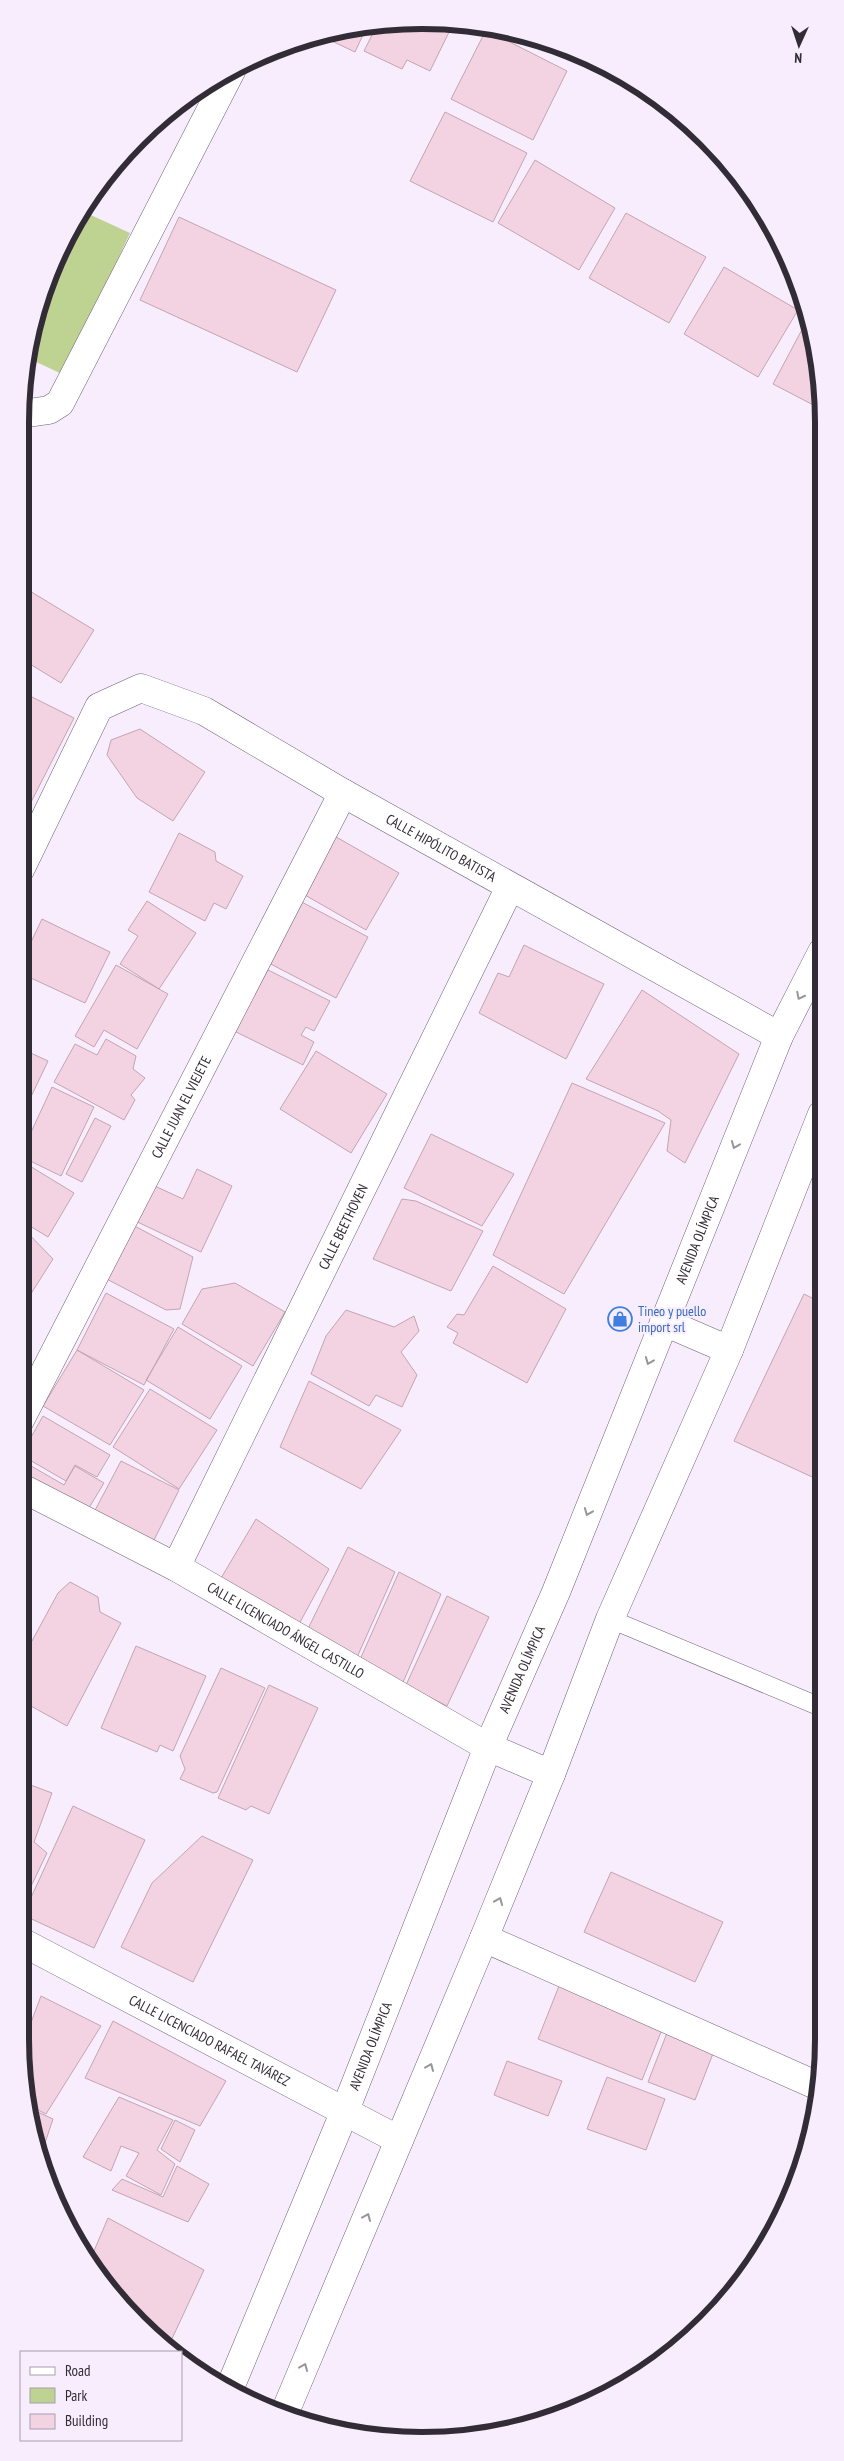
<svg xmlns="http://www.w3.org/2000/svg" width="844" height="2461" font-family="'PT Sans Narrow',sans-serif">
  <rect width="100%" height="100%" fill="#f7edfd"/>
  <path fill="#bed291" d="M82,211l48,22 -66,142 -36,-17 6,-40 27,-74z"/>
  <path fill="#f3d3e1" stroke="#c3a4b2" d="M446,21l7,3 -23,47 -23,-11 -5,9 -38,-18 14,-28z
    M368,24l-13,28 -36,-17z
    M486,30l81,41 -34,69 -82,-41z
    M445,112l82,41 -34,69 -83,-41z
    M535,160l80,48 -36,62 -81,-47z
    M626,213l80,44 -37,66 -80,-45z
    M179,217l157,73 -39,82 -157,-72z
    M724,267l74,43 -40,67 -74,-43z
    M806,322l15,47v40l-48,-25z
    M20,585l74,45 -33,53 -41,-25z
    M20,691l54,27 -46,90 -8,-5z
    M140,729l65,43 -32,49 -36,-23 -30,-43 4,-15z
    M179,833l36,19 1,9 27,15 -17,33 -12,-6 -9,18 -56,-29z
    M331,834l68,39 -33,57 -68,-39z
    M296,899l72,38 -32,61 -73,-38z
    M147,901l49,32 -37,56 -39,-25 18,-28 -10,-6z
    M42,919l68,33 -25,51 -65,-30v-8z
    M524,945l80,39 -38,75 -87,-46 19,-40 11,4z
    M116,965l52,29 -31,55 -33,-19 -10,17 -19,-11z
    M260,966l70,35 -16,30 -8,-4 -5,8 13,7 -11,23 -75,-37z
    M642,990l97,64 -54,109 -18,-12 4,-31 -13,-9 -72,-32z
    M106,1039l30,17 -3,13 12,9 -14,17 4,5 -11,20 -70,-38 21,-38 22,11z
    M20,1048l28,13 -28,59z
    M316,1051l71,43 -36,59 -71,-44z
    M572,1083l93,40 -101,171 -71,-39z
    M52,1087l42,20 -33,69 -41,-20z
    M95,1118l16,8 -29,56 -16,-8z
    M431,1134l83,40 -32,52 -78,-38z
    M20,1160l54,33 -26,44 -28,-17z
    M197,1169l35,17 -31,66 -72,-34 17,-36 37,17z
    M402,1199l14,2 67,30 -32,60 -78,-32z
    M127,1222l66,35 -13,52 -14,1 -67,-35z
    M20,1225l33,34 -33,52z
    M493,1266l73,43 -39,74 -74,-40 5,-10 -11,-6 10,-13 7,1z
    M235,1283l50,29 -32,54 -71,-42 20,-35z
    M106,1293l68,36 -30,56 -67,-35z
    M804,1294l18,9 1,179 -89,-41z
    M346,1310l48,17 20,-11 5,15 -18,21 16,23 -15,32 -26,-12 -7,11 -58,-32 15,-38z
    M178,1327l64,39 -32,53 -64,-39z
    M77,1350l67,40 -34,55 -67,-39z
    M309,1381l92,49 -40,59 -81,-42z
    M150,1389l67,41 -38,59 -66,-42z
    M43,1416l67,39 -13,22 -22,-12 -9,16 -45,-26z
    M121,1461l58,29 -28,56 -59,-30z
    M26,1463l38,22 11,-19 29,17 -20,33 -64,-38v-5z
    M256,1519l73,50 -36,66 -79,-45z
    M348,1547l47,25 -41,92 -50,-27z
    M399,1572l42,22 -40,93 -43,-23z
    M70,1582l28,15 2,15 21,11 -54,103 -47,-26v-37l38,-70z
    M447,1596l42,21 -42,89 -41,-21z
    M136,1646l70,30 -33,75 -13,-6 -3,7 -56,-24z
    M221,1668l44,20 -48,104 -4,1 -33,-14 5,-10 -5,-13z
    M269,1685l49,23 -49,106 -18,-8 -5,4 -28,-12z
    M20,1781l32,12 -18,49 13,11 -25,52 -2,-1z
    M73,1806l72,34 -51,108 -71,-33z
    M202,1836l51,24 -60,122 -72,-35 31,-64z
    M611,1872l112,50 -28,60 -111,-50z
    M559,1986l104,41 -21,53 -104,-41z
    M41,1996l60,30 -55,88 -20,-10 -5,-55z
    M113,2021l113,60 -26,45 -115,-48z
    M667,2033l47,18 -19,49 -47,-18z
    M507,2061l55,20 -14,35 -54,-21z
    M607,2077l58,22 -19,51 -59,-21z
    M119,2097l54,23 -16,30 18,14 -14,31 -35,-19 13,-23 -18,-7 -10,25 -28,-14z
    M27,2107l26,12 -13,39 -12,-41z
    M175,2120l20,10 -15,32 -19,-13z
    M177,2166l32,18 -21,38 -76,-32 10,-11 41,18z
    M108,2218l96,52 -34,73 -21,-12 -29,-27 -29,-46z
    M161,2343l14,7 -1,2h-3z"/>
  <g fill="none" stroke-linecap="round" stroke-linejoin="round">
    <g stroke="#716279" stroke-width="19">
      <path id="lane" d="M610,1619l213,89"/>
    </g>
    <g stroke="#716279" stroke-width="29">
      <g id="street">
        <path d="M21,414l28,-4 11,-7 172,-334"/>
        <path id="s1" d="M20,870l79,-163 42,-19 63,23 139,82 436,243"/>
        <path id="s2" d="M20,1420l323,-627"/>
        <path id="s3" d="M20,1487l156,80 312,180 63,27"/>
        <path id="s4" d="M176,1567l334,-680"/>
        <path d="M484,1938l334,148"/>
        <path id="s5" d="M20,1941l379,199"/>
      </g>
    </g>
    <g stroke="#716279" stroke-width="29">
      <g id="secondary">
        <path d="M664,1322l65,28"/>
        <path id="s6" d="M229,2390l115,-277 144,-366 68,-155 223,-556 43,-84"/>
        <path d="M285,2412l199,-474 67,-164 59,-155 119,-269 93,-236"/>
      </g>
    </g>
    <use href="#lane" stroke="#fff" stroke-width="18"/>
    <use href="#street" stroke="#fff" stroke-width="28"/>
    <use href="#secondary" stroke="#fff" stroke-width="28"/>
  </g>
  <defs><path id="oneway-chevron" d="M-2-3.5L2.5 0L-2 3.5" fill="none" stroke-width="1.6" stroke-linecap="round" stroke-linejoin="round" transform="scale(1.25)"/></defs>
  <g stroke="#98969a">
    <use href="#oneway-chevron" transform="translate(800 996) rotate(117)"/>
    <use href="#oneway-chevron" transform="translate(735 1145) rotate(112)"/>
    <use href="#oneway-chevron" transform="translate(649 1361) rotate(112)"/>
    <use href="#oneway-chevron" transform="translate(588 1512) rotate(112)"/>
    <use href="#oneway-chevron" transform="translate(499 1901) rotate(-68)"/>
    <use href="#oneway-chevron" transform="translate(430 2067) rotate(-67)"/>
    <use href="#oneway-chevron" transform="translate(367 2217) rotate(-67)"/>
    <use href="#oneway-chevron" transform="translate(304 2367) rotate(-67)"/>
  </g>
  <defs>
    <g id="shop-ring" transform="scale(1.25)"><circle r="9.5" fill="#f7edfd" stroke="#3f7fe0" stroke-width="1.5"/><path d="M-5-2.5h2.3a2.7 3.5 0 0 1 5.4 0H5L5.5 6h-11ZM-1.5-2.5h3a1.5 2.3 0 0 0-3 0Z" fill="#3f7fe0"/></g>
  </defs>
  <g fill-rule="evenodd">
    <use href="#shop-ring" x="620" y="1319"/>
  </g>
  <g text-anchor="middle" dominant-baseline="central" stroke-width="4" stroke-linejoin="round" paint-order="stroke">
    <g font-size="14" fill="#322c36" stroke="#f7edfd">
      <text stroke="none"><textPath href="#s1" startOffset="568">CALLE HIPÓLITO BATISTA</textPath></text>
      <text stroke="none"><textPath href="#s2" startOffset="352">CALLE JUAN EL VIEJETE</textPath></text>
      <text stroke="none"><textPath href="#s4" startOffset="379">CALLE BEETHOVEN</textPath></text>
      <text stroke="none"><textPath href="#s6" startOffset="1242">AVENIDA OLÍMPICA</textPath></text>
      <text stroke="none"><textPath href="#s3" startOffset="302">CALLE LICENCIADO ÁNGEL CASTILLO</textPath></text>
      <text stroke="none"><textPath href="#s6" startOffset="778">AVENIDA OLÍMPICA</textPath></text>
      <text stroke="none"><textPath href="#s5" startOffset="214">CALLE LICENCIADO RAFAEL TAVÁREZ</textPath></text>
      <text stroke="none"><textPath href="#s6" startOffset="372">AVENIDA OLÍMPICA</textPath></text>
    </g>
    <g font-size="14" fill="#366cbe" stroke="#f7edfd" text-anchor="start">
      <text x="638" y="1311">Tineo y puello<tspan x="638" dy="16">import srl</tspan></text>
    </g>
  </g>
  <path d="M0 0H844V2461H0ZM422 29H422A393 393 0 0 1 815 422V2039A393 393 0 0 1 422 2432H422A393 393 0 0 1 29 2039V422A393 393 0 0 1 422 29Z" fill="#f7edfd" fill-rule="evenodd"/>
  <path fill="none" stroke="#322c36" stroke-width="6" d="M422 29H422A393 393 0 0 1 815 422V2039A393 393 0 0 1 422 2432H422A393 393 0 0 1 29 2039V422A393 393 0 0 1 422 29Z"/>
  <rect x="20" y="2351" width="162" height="90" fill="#f7edfd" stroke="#a8a0ad"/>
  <rect x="30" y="2367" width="25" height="8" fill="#ffffff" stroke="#a8a0ad"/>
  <text x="65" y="2376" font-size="15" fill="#322c36">Road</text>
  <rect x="30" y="2388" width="25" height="15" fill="#bed291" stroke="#a8a0ad"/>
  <text x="65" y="2401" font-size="15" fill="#322c36">Park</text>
  <rect x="30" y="2414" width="25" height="15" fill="#f3d3e1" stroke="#a8a0ad"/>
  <text x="65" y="2426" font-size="15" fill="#322c36">Building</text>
  <g transform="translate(799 45) rotate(183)" stroke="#f7edfd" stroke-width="4" paint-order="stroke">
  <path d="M0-4L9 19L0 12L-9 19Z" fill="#322c36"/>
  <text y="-8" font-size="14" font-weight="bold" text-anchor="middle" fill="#322c36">N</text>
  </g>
</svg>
